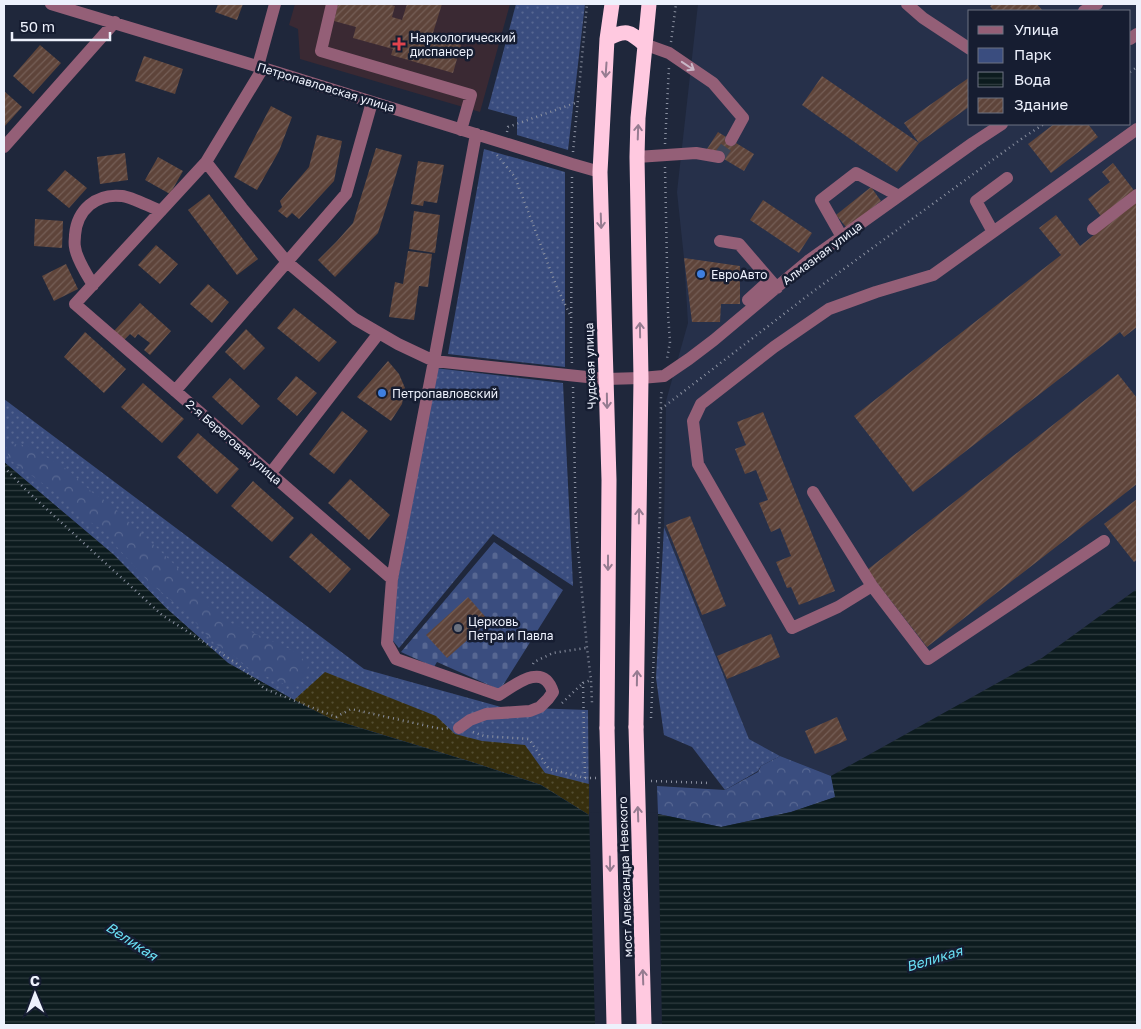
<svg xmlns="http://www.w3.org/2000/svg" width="1141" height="1029" font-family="'Golos Text',sans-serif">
  <defs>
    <pattern id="green-dots" width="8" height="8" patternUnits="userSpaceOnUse" patternTransform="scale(1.25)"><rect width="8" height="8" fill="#3a4d7f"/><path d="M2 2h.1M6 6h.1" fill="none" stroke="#576792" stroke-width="1.8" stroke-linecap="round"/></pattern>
    <pattern id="forest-crowns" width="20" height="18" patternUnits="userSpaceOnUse" patternTransform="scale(1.25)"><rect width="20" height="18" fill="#3a4d7f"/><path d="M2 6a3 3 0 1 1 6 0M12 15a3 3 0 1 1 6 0" fill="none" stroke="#576792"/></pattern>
    <pattern id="sand-dots" width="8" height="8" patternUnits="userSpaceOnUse" patternTransform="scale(1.25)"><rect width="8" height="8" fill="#372f0e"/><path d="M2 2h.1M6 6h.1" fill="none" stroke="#544e32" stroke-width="1.8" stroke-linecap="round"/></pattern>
    <pattern id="cemetery-stones" width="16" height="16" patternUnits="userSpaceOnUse" patternTransform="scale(1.25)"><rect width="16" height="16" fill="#3a4d7f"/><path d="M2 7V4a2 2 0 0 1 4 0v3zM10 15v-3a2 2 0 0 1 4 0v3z" fill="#576792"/></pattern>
    <pattern id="water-rules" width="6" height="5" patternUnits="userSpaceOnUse" patternTransform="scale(1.25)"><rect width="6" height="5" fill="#0c1b1e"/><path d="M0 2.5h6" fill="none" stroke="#303d40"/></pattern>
    <pattern id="building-hatch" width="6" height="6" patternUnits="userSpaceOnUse" patternTransform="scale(1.25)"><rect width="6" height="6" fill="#5e443a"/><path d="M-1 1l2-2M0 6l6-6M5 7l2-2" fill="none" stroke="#755f57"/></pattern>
  </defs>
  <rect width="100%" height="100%" fill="#1f273b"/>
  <path fill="#26304a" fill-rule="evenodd" d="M698,4h439v585l-95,69 -211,118 -51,-20 -31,-17 -85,-212 2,-126 22,-78 -4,-65 -7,-66zM970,11h160v113h-160z"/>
  <path fill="#3a2933" d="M295,4h215l-30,108 -180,-53 -2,-30 -9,-4z"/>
  <path fill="url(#green-dots)" d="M516,4h69l-17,146 -51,-15v-18l-29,-8z
    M484,149l81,23v195l-117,-13z
    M435,368l128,15 10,203 -80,-52 -94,114 -11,-13z
    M4,399l360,270 137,38 87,3 1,105 -258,-96 -37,-19 -66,-37 -62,-55 -52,-53 -110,-93z
    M664,527l85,212 31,17 -19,10 -3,5 -33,19 -33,-43 -28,-12 -8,-57z"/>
  <path fill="url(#forest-crowns)" d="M17,444l11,2 40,24 25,23 19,12 13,14 9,7 42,40 20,27 16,17 19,13 61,27 9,7 7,9 -2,11 -10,7h-12l-33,-14 -18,-15 -19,-12 -23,-26 -44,-37 -31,-34 -8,-11 -8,-7 -10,-6 -9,-6 -17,-17 -55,-40 -3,-13z
    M780,756l51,20 5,21 -45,15 -70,15 -63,-13 -1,-28 68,4 33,-18 3,-6z"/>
  <path fill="url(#sand-dots)" d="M325,672l111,44 19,18 27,7 43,4 20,28 44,11v31l-48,-30 -66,-22 -144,-44 -37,-19z"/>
  <path fill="url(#cemetery-stones)" d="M494,542l69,48 -63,100 -63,-28 -3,5 -33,-15z"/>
  <path fill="url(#water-rules)" d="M4,462l110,93 52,53 62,55 66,37 37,19 144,44 66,22 48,30 69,-1 63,13 70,-15 44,-15 -4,-21 211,-118 95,-69v436h-1133z"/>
  <path fill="#1f273b" d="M658,812l4,213h-67l-6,-212z"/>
  <path fill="url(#building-hatch)" d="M218,4h25l-6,16 -22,-8z
    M338,4h49l8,2 -3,11 10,3 5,-16h35l-10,32 29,9 -8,28 -62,-18 2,-6 -40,-11 3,-11 -22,-6z
    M993,4h44l6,7h-49l-4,-5z
    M40,45l21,18 -28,31 -20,-18z
    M144,56l39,13 -8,25 -40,-13z
    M822,76l97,67 -15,-20 66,-46v29l-51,37 -22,29 -95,-67z
    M4,91l18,16 -18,20z
    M271,106l21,11 -13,34 -22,39 -23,-13z
    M1054,124h34l10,13 -47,36 -23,-29z
    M718,132l36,22 -10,17 -37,-22z
    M317,135l25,6 -8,40 -35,38 -7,-6 -5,5 -9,-7 4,-4 -2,-6 29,-34z
    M376,148l26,7 -12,40 -12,38 -43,44 -17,-17 19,-19 16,-18z
    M125,153l3,27 -28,4 -3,-27z
    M158,157l25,14 -13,23 -25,-14z
    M418,161l26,4 -7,38 -13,-2 -1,5 -12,-2z
    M1113,163l23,30 -33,26 -15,-20 22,-17 -8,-10z
    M65,170l22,18 -18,20 -22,-18z
    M871,187l10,14 -34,27 -11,-13z
    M209,194l49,65 -21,16 -49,-65z
    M763,200l49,33 -13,20 -49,-33z
    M1137,201v116l-1,1 1,2v7l-13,10 -4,-5 -207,160 -59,-76 207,-161 -22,-27 17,-13 24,31z
    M414,211l26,4 -5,38 -26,-4z
    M35,219l28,2 -1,27 -28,-2z
    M156,245l22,19 -18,20 -22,-19z
    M408,251l24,3 -4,33 -9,-1 -5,34 -25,-3 6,-35 8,2z
    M684,258l56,8v38h-19l-1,18h-28z
    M66,264l12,25 -24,12 -12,-25z
    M208,284l21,18 -17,21 -22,-19z
    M140,303l31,28 -21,24 -6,-5 6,-7 -12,-9 -3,4 -5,-4 -6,6 -10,-9z
    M294,308l43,34 -18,20 -42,-34z
    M246,329l19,19 -21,22 -19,-18z
    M85,332l41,37 -22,24 -40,-36z
    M388,361l11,13 6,14 -3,16 -11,17 -34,-24z
    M1118,374l19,24v86l-210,163 -60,-77z
    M296,376l21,17 -20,23 -20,-17z
    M230,378l30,28 -18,19 -30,-28z
    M143,383l41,36 -22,24 -41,-36z
    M342,411l26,20 -34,43 -25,-20z
    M763,412l72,179 -36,14 -8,-18 -4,1 -11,-26 15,-6 -11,-28 -9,4 -12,-29 9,-3 -12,-30 -11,4 -10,-25 11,-4 -9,-23z
    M198,433l41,36 -22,25 -40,-37z
    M350,479l40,36 -21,25 -41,-37z
    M253,481l41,37 -22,24 -41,-36z
    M1137,499v61l-3,2 -30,-38z
    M690,516l36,90 -24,9 -36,-90z
    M311,533l40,36 -21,24 -41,-36z
    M468,597l21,24 -42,37 -21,-23z
    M771,634l9,23 -53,22 -10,-23z
    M837,717l10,23 -32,14 -10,-23z"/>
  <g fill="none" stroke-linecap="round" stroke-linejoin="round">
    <path stroke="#3e4558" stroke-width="12" stroke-dasharray="12 6" stroke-linecap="butt" d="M719,157l12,-17"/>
    <path stroke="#8b91a1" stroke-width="2.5" stroke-dasharray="1 4" stroke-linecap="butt" d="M671,42l5,-38
      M1130,72l7,-5
      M507,132l1,-5 70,-25
      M665,144l4,-77
      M573,152l14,-148
      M497,155l18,22 41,108 14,30
      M665,167l3,147 2,28 -3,17
      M572,177l-1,166 1,21
      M573,387l3,141 11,120 4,32 1,23
      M661,409l150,-116 213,-156 20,-13
      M4,467l22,23 136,125 74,48 29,26 71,28 15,-8 90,20 7,-1
      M533,664l1,-2 19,-9 33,-5
      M562,703l21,-20
      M651,718l9,-205 1,-116 1,-8
      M473,732l11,4 45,3 20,30 36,9h11
      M585,778l-2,-95 8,-3
      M651,781l59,2"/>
    <path stroke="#945f77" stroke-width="12" d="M51,4l212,64 309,96 28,8
      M332,4l-11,47 150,44 -10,35
      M907,4l16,14 47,31
      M1084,11l13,-7
      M1130,39l7,-5
      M644,44l25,9 44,30 30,35 -12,22
      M258,66l17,-62
      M263,68l-57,94 -131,142 317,275
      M4,147l111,-125
      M637,157l59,-4 23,4
      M206,162l36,46 45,54 68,57 43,25 36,17 172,18 35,-1 23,-2 25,-17 25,-19 94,-79 165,-118 29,-19
      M1093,229l44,-34
      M993,232l-17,-31 31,-23
      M842,237l-21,-37 35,-27 43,23
      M720,241l19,3 38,44
      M93,285c-6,-10 -17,-27 -18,-38 -1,-4 0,-8 0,-12 2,-25 21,-42 47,-39 10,1 28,11 39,15
      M748,300l22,-20
      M175,391l171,-197 26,-92
      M270,474l109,-141
      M813,492l59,94 56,73 176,-118
      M872,586l-34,21 -46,21 -94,-164 -5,-43 8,-17 73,-57 55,-38 47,-17 57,-17 204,-146
      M459,728l11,-8 16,-6 44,-3 10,-4 8,-8 5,-7c-10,-31 -38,-7 -54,3l-103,-36 -9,-16 5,-64 42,-218 42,-227"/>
    <path stroke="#ffc9e0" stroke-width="15" d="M607,39c19,-10 22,-8 37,5
      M636,727l5,-349 -4,-221 1,-39 11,-114
      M607,728l2,-248 -9,-308 7,-133 5,-35"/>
    <path stroke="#ffc9e0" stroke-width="15" d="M636,727l8,298
      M607,728l7,297"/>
  </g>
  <defs><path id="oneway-shaft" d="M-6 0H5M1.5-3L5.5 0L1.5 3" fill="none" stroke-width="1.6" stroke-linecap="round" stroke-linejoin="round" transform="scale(1.25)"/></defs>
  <use stroke="#c9b7c7" href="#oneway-shaft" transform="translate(688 66) rotate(34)"/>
  <g stroke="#967c91">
    <use href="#oneway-shaft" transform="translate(606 70) rotate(94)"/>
    <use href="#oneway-shaft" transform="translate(638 132) rotate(-88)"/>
    <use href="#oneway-shaft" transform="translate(601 221) rotate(88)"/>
    <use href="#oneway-shaft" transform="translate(640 330) rotate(-91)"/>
    <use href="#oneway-shaft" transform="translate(607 401) rotate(89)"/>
    <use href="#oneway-shaft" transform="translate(639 516) rotate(-89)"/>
    <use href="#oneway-shaft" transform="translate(608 563) rotate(90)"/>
    <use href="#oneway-shaft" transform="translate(637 678) rotate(-89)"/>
    <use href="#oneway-shaft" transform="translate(638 814) rotate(-92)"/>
    <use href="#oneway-shaft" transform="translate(610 864) rotate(89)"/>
    <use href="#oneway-shaft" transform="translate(643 977) rotate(-92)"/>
  </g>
  <path fill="#e0444e" stroke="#161d31" stroke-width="2" d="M396.5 36.5h5v5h5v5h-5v5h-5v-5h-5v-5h5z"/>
  <g fill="#3f7fe0" stroke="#161d31" stroke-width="2">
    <circle cx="701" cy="274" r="5"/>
    <circle cx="382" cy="393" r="5"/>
  </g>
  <circle fill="#6b7280" stroke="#161d31" stroke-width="2" cx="458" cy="628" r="5"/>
  <g text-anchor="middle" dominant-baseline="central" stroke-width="5" stroke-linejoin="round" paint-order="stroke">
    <g font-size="12" fill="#edf1fc" stroke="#161d31" text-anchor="start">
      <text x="410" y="37">Наркологический<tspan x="410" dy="14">диспансер</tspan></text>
      <text x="711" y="274">ЕвроАвто</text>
      <text x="392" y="393">Петропавловский</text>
      <text x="468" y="621">Церковь<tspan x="468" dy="14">Петра и Павла</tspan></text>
    </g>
    <g font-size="12" fill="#edf1fc" stroke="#161d31">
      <text transform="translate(326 87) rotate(17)">Петропавловская улица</text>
      <text transform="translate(822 253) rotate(-37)">Алмазная улица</text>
      <text transform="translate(590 366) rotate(-92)">Чудская улица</text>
      <text transform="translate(234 442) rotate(41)">2-я Береговая улица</text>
      <text transform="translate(625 877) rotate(-92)">мост Александра Невского</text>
    </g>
    <g font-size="14" font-style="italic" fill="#6adff5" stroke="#161d31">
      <text transform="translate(132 941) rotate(33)">Великая</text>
      <text transform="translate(934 958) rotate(-17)">Великая</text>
    </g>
  </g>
  <rect width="1141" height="1029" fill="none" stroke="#edf1fc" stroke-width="10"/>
  <rect x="968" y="10" width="162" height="115" fill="#161d31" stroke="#6c7282"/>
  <rect x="978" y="26" width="25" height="8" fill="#945f77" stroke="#6c7282"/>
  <text x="1014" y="35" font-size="15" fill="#edf1fc">Улица</text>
  <rect x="978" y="48" width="25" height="15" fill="#3a4d7f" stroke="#6c7282"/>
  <text x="1014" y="60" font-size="15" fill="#edf1fc">Парк</text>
  <rect x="978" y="72" width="25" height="15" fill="url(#water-rules)" stroke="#6c7282"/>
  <text x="1014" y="85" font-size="15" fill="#edf1fc">Вода</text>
  <rect x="978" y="98" width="25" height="15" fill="url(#building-hatch)" stroke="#6c7282"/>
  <text x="1014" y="110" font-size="15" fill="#edf1fc">Здание</text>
  <g transform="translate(35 994) rotate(359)" stroke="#161d31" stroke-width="4" paint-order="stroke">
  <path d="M0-4L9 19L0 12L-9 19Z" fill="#edf1fc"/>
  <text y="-8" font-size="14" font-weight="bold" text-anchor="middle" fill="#edf1fc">С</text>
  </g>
  <path d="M12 32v8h98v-8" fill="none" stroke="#edf1fc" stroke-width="2.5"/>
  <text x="20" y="32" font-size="15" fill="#edf1fc" stroke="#161d31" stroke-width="4" paint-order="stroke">50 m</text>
</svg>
